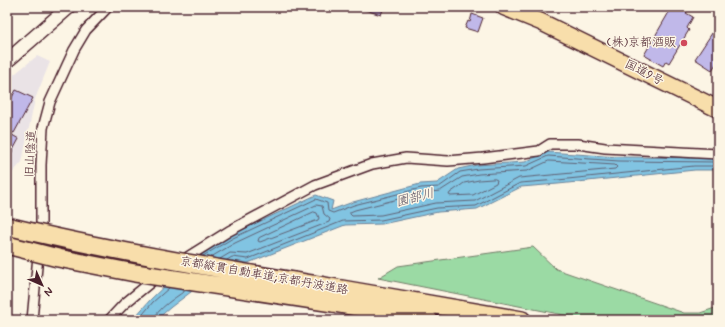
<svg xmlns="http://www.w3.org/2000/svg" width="725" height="327" font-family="Mynerve,'Klee One',sans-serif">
  <rect width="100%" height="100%" fill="#fcf5e5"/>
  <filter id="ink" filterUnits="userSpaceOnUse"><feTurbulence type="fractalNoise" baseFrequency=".025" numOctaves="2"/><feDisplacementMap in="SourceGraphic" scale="8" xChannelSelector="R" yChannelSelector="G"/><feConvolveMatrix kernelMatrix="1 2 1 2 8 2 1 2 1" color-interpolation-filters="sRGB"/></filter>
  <g filter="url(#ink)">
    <path fill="#eae3e6" d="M37,56l13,6 -15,37 -13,63 -15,17v-99z"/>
    <path fill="#9bdaa4" stroke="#727c68" d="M533,247l23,22 128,44h16l18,-6v13h-129l-211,-42 20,-12z"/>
    <path fill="#81c4e2" stroke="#6b8299" d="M547,152l72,5 99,1v12h-23l-137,14 -37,3 -44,22 -39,3 -56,12 -37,1 -97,38 -16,-2 -61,46 -15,13h-26l5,-3 15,-17 47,-45 34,-20 85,-40 17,6 -2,9 22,-8 67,-18 17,-1 21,-14 19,-4 48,-3z"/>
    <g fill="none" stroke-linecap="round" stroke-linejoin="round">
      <path stroke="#606174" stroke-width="1" d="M549,161l66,4 2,2 -2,2 -96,9 -44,23 -39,2 -55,12 -29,1 -2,-2v-2l5,-2 67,-17 18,-2 22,-14 17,-3 48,-3z
        M495,179l2,1 -1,3 -23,12 -22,1 -2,-1 1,-2 14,-10 15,-3z
        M314,212l3,1 2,5 -1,2 -58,22 -2,-1 1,-3z
        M203,256l30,-18 83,-39 11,4 1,8 5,2 21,-8 67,-17 18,-1 21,-15 18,-3 48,-3 22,-10 71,5 99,1
        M211,257l24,-14 81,-38 6,1 2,8 6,5 -1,3 -82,32 -17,-1 -10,6
        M227,260l5,-3 16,2 95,-38 38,-1 56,-12 39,-2 44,-23 38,-3 136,-14h24
        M138,320l15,-18 16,-14
        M154,320c1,-10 24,-24 32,-30"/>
    </g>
    <path fill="#c0b8e9" stroke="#4a1f2b" d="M356,7h28l-3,8z
      M672,7h3l6,3 2,-3 5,3 -2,3 7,4 -6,11 2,2 -20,33 -3,-2 -3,5 -19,-11z
      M472,14l11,4 -5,14 -13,-4 3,-7 2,1z
      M718,24v37l-6,9 -17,-11z
      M16,90l17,8 -19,35 -7,-3v-24z
      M7,132l12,7 -12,22z"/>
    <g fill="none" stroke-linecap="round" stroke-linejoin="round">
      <g stroke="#4a1f2b" stroke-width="12">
        <path id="minor" d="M32,320l9,-96v-59l2,-37 7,-26 24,-52 12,-20 22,-23
          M109,320l15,-16 38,-31 67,-42 86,-46 57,-21 34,-6 42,3 35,-3 56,-7 11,-7h28l27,4 113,6"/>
      </g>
      <g stroke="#4a1f2b" stroke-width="16">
        <path id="secondary" d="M7,61l62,-54"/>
      </g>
      <g stroke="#4a1f2b" stroke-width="19">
        <path id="trunk" d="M504,7l37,15 177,87"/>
      </g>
      <g stroke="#4a1f2b" stroke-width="20">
        <path id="motorway" d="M330,287l192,33
          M333,303l96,17"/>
      </g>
      <use href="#minor" stroke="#fcf5e5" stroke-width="9"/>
      <use href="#secondary" stroke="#fcf5e5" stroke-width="13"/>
      <use href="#trunk" stroke="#f8deab" stroke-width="16"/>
      <use href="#motorway" stroke="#f8deab" stroke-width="17"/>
      <g stroke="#4a1f2b" stroke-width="20" stroke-linecap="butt">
        <path id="motorway-bridge" d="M7,226c107,26 215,43 323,61
          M7,245l51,13 77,15 198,30"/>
      </g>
      <use href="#motorway-bridge" stroke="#f8deab" stroke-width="17"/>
    </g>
  </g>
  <circle fill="#d1495b" stroke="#fcf5e5" stroke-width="1.5" cx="684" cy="43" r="4"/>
  <g text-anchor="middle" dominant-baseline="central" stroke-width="3" stroke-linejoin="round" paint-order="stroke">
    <g font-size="12" fill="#4a1f2b" stroke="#fcf5e5" text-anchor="end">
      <text x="676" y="43">(株)京都酒販</text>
    </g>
    <g font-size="12" fill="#4a1f2b" stroke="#fcf5e5">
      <text transform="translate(644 73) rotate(27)">国道9号</text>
      <text transform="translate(31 154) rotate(-87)">旧山陰道</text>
      <text transform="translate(264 276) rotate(10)">京都縦貫自動車道;京都丹波道路</text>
    </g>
    <g font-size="13" font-style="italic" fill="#5a5162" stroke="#fcf5e5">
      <text transform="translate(415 198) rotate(-14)">園部川</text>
    </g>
  </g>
  <rect width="725" height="327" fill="none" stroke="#fcf5e5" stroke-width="24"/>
  <rect x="12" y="12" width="701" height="303" fill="none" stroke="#4a1f2b" stroke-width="1.5" filter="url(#ink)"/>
  <g transform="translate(42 285) rotate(135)" stroke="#fcf5e5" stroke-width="3" paint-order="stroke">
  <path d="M0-3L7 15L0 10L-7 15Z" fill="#4a1f2b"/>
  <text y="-6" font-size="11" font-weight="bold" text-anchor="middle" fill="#4a1f2b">N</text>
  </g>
</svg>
